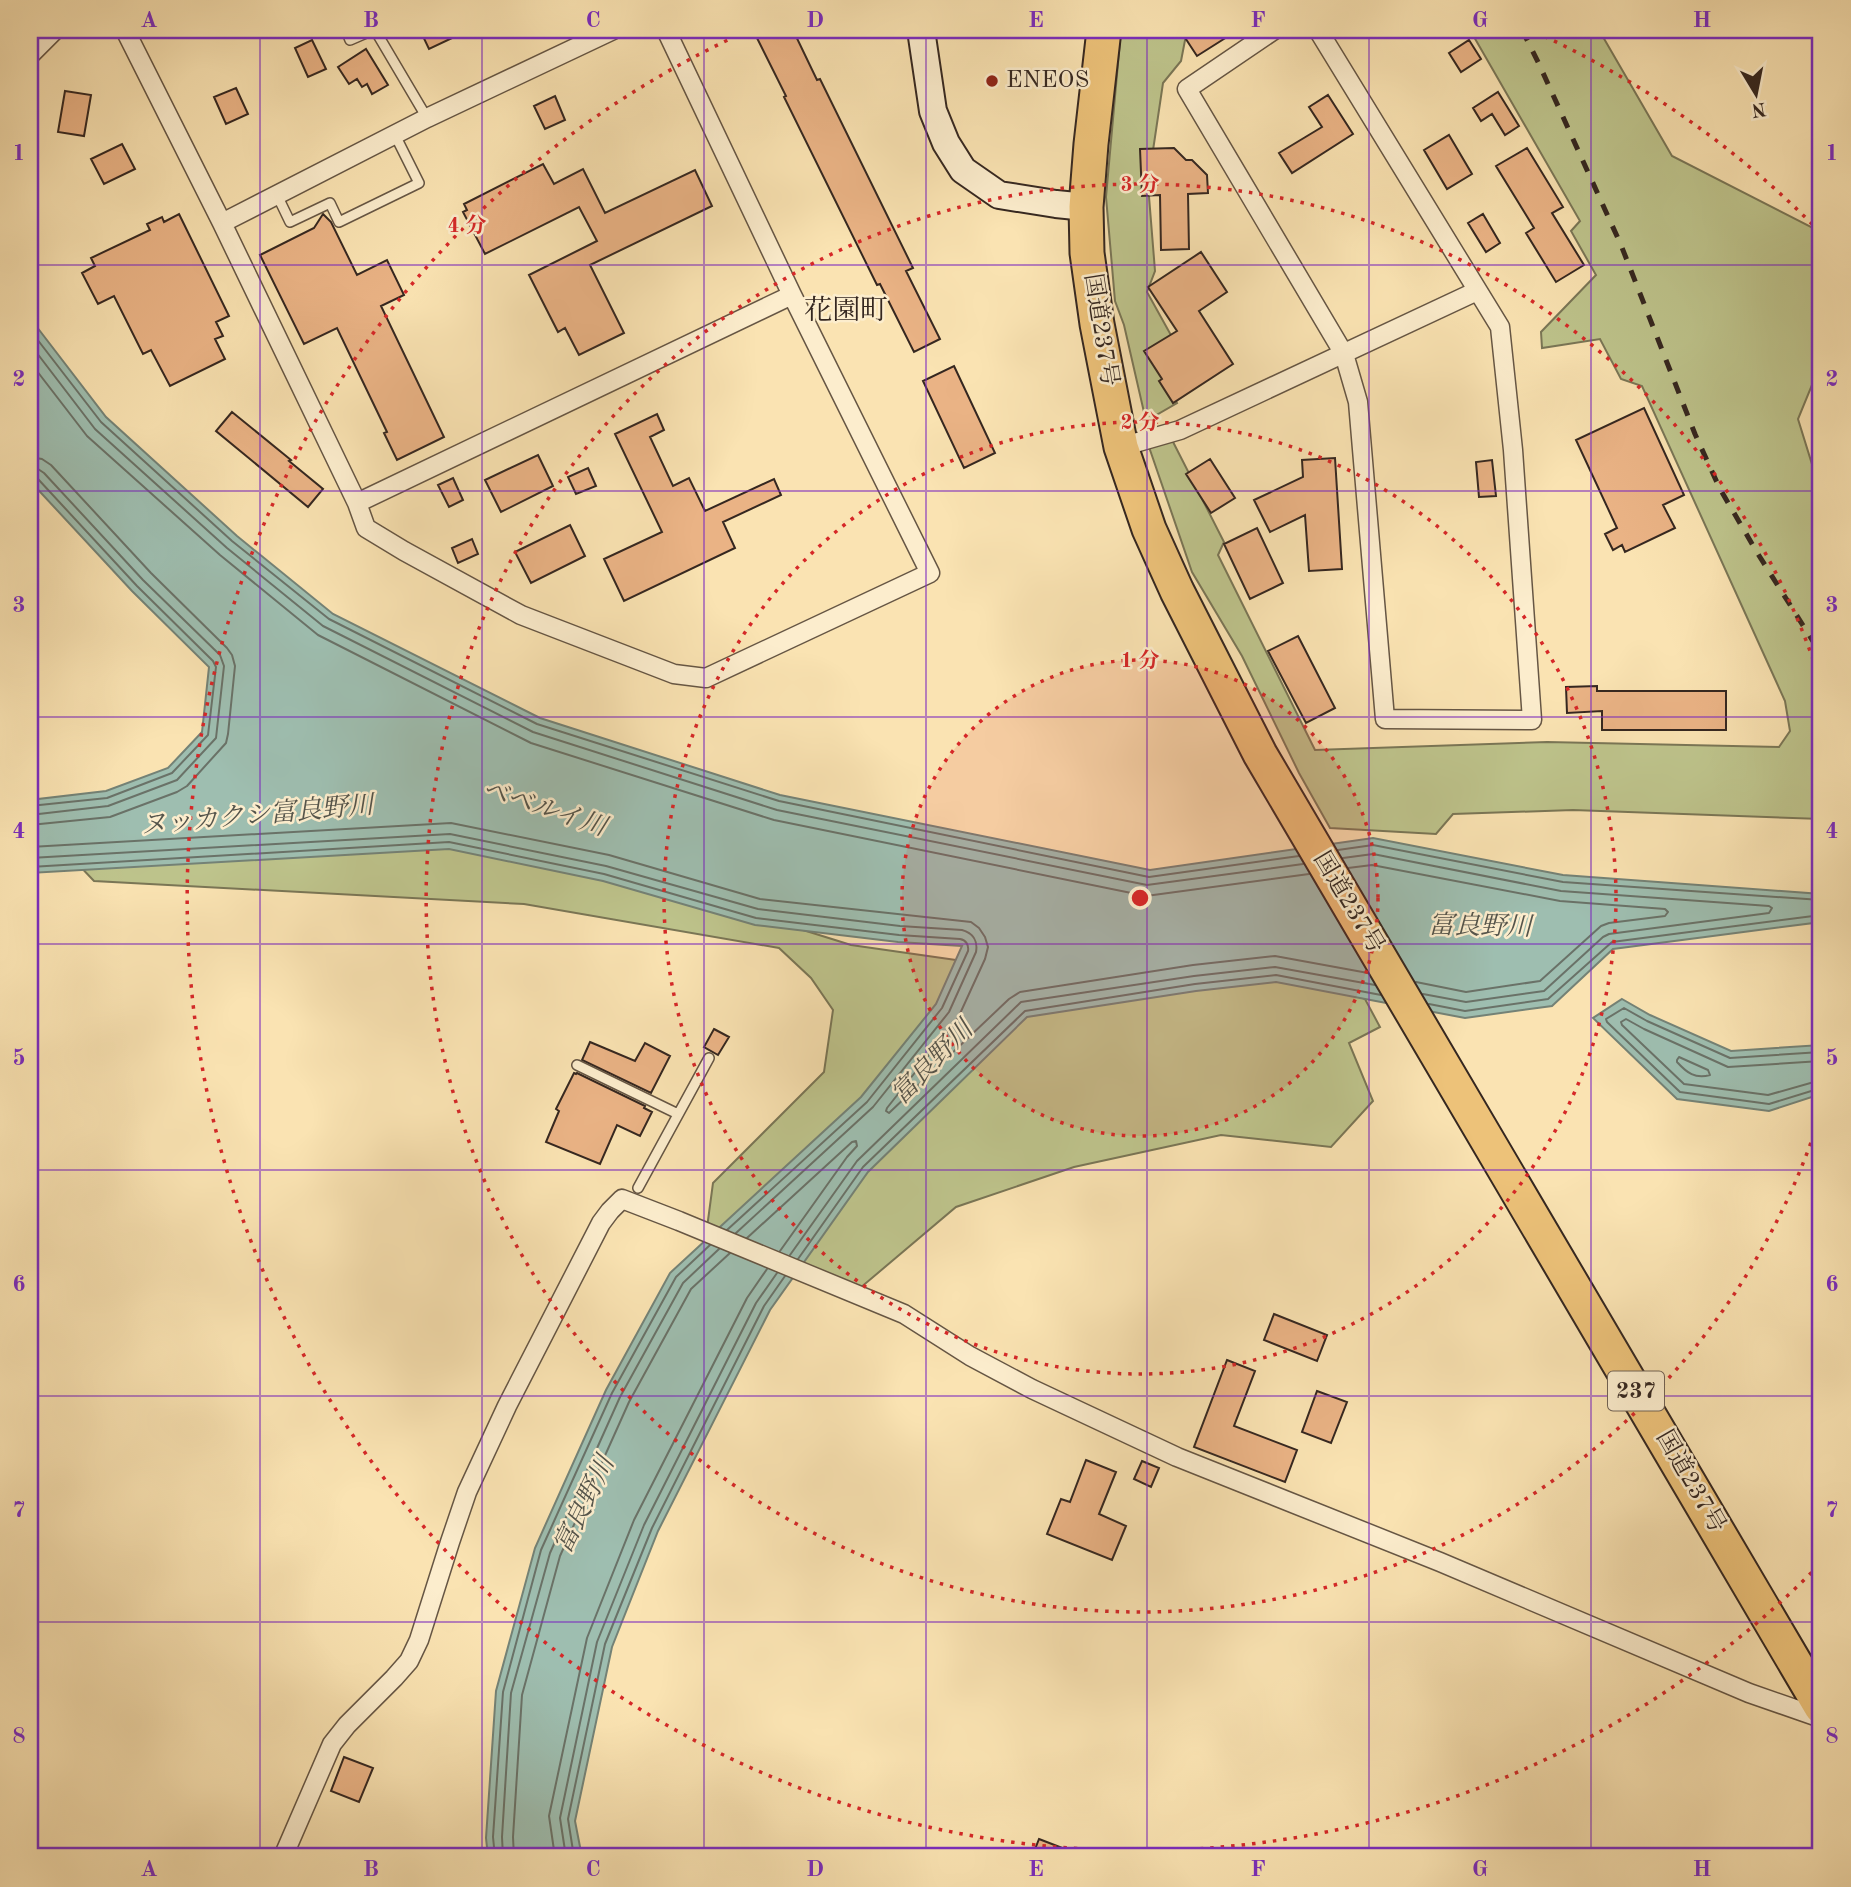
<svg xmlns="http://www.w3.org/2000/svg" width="1851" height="1887" font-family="'Old Standard TT','Noto Serif JP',serif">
  <rect width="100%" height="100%" fill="#fae3b2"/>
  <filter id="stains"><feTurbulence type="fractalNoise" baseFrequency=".00286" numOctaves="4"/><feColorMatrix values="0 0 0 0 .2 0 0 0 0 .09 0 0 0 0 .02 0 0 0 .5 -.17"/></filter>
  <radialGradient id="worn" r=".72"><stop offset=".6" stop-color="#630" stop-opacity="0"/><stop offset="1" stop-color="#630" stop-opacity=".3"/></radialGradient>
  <path fill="#bec48c" stroke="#7a7656" stroke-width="2" d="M1121,30h66l-6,31 -18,22 -15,101 7,87 -8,21 25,45 -18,16 23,50 -31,18 -22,-96 -9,-24 -9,-104z
    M1470,30h129l73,126 149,76v131l-23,56 18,58 5,9v333l-248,-9 -120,4 -17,20 -106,-6 -31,-55 -57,-117 -50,-84 -43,-125 20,-13 55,108 -6,13 97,195 232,-8 232,5 11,-16 -5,-30 -143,-315 -21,-7 -21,-40 -58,9 -1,-16 55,-57 -25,-44 9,-10z
    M389,823l194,38 268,84 112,16 365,21 37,17 15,28 -31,16 24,58 -42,46 -110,-12 -147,32 -118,40 -103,87 -149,-44 9,-67 111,-111 9,-62 -22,-32 -32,-30 -255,-44 -430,-23 -20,-21z"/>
  <path fill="#9ebeb0" stroke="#748276" stroke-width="2" d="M30,318l76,99 131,119 96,78 207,104 240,77 370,75 223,-32 190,37 258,19v28l-208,27 -61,57 -87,12 -189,-36 -80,9 -169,26 -159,155 -98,138 -112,221 -46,116 -37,174 7,36h-94l-2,-19 10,-147 39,-143 71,-158 64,-117 191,-176 75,-93 26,-58 -64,-4 -143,-17 -152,-44 -154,-32 -419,24v-73l76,-9 62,-23 34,-36 7,-65 -77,-76 -102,-110z
    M1622,999l28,16 81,36 90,-6v49l-52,17 -92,-12 -84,-81z"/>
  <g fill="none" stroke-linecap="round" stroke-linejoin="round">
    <path stroke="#6a7268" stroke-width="2" d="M30,330l71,92 131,119 97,78 208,105 242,77 370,76 150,-21
      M30,344l65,85 132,119 96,78 210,106 244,78 370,75 156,-21
      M30,362l57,74 133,119 98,80 213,108 243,77 372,76 163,-22
      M30,457l12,2 9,6 100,108 76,75 5,7 3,11 -7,68 -2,9 -39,43 -10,6 -67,25 -80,8
      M30,468l8,1 6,4 99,107 77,75 4,11 -8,72 -39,42 -69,26 -78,9
      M30,477l8,2 99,107 76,75 3,6 -8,68 -36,38 -65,25 -77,8
      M30,847l421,-24 158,32 151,44 211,23 8,6 6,9 3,10 -3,12 -27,59 -71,90 -1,3 3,2 120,-114 11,-7 173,-27 82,-9 93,17
      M1338,850l35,-5 190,37 258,18
      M30,858l420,-24 156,32 152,43 142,17 62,4c11,3 16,11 14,22l-27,60 -76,95 -137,126
      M1343,858l30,-4 188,37 208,15 3,2 -3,5 -160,21 -6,3 -59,54 -78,11 -43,-8
      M30,867l419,-25 155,32 152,44 143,17 61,4c6,1 9,6 8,12l-26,57 -75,94 -140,128
      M1348,868l24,-3 188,36 105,8 3,3 -3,4 -56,7 -8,3 -61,55 -74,11 -50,-10
      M1429,1004l36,7 83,-12 64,-57 209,-27
      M1821,1052l-91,6 -83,-37 -23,-13 -18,11 1,3 73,70 89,12 52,-16
      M1679,1057l29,13 2,5c-15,4 -23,-2 -33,-13v-2z
      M1821,1061l-93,6 -84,-38 -18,-10 -5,3 1,3 62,59 84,11 53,-15
      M747,1238l105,-96 4,-1 1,5 -10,11 -67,94
      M790,1255l67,-94 164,-159 173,-26 81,-9 100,18
      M798,1259l65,-92 162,-156 170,-27 81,-9 105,20
      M495,1857l-2,-20 10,-145 38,-142 71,-157 64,-116 34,-32
      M503,1857l-1,-20 9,-144 39,-140 70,-156 63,-114 36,-34
      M514,1857l-1,-20 9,-142 38,-139 69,-154 62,-113 39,-36
      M555,1857l-6,-41 38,-178 47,-118 113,-222 20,-29
      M566,1857l-6,-39 37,-176 47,-117 112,-222 21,-30
      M574,1857l-6,-38 37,-175 47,-116 112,-222 21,-30"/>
  </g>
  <path fill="#eab385" stroke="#352720" stroke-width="2" d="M420,30h49l-40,19z
    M753,30h40l24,50 3,-1 93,189 -7,3 34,68 -26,13 -34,-68 -3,1 -93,-188 2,-1z
    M1180,30h58l-41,26z
    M312,40l14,29 -18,8 -13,-29z
    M1469,40l12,19 -20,13 -12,-19z
    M366,49l22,36 -16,9 -5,-10 -5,3 -5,-8 -8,5 -11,-17z
    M236,88l12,26 -22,10 -12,-27z
    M65,91l26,4 -7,41 -26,-4z
    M1498,92l21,34 -14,9 -13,-21 -11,7 -8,-13z
    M1328,95l25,39 -61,39 -13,-20 43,-26 -13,-20z
    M555,96l10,24 -20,9 -11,-23z
    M1449,135l23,39 -25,15 -23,-39z
    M122,144l13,25 -31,15 -13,-25z
    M1174,148l12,12h6l15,15 1,18 -20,1 1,55 -28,1 -1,-55 -18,1 -2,-47z
    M1527,148l36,59 -11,6 32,52 -28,17 -30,-49 8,-5 -38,-62z
    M543,164l11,20 29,-15 22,44 90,-43 17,36 -122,59 34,68 -45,22 -14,-27 -7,4 -29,-57 68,-34 -18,-34 -94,47 -22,-42 4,-2 -3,-6z
    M179,214l50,102 -13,6 7,14 -8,3 10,20 -55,27 -19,-36 -8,4 -29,-58 -16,8 -16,-31 13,-7 -4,-8 59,-28 -3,-6 15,-7 2,5z
    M323,214l8,8 26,53 30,-15 17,35 -23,11 63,131 -47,23 -13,-27 3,-1 -50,-104 -33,16 -44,-89 54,-27z
    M1483,214l17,29 -14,9 -18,-29z
    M1201,252l26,40 -28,19 34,53 -60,39 -14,-22 3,-2 -18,-28 33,-20 -29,-44z
    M954,366l41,87 -31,15 -41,-87z
    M1644,408l40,87 -21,10 12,23 -50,24 -3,-7 -9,5 -8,-16 12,-6 -41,-88z
    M232,412l59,48 -2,1 34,28 -15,18 -92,-76z
    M657,414l7,16 -14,7 23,49 16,-8 16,33 69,-32 7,16 -58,27 12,26 -111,53 -20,-42 58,-27 -47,-98z
    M538,455l15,31 -52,26 -16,-32z
    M1335,458l7,111 -33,2 -4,-56 -35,17 -16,-32 49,-23 -1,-17z
    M1210,459l25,39 -24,15 -25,-39z
    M1492,460l4,36 -17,1 -3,-35z
    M588,468l8,18 -20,8 -8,-17z
    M453,478l10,22 -14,7 -11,-22z
    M570,525l15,31 -54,27 -16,-31z
    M1257,528l26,55 -33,16 -26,-55z
    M472,539l6,15 -20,9 -6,-15z
    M1298,636l37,72 -29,15 -38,-72z
    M1597,686v5h129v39h-124v-19l-35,2 -1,-26z
    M714,1029l15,8 -11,18 -14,-8z
    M590,1042l45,19 10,-18 25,13 -19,37 -69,-33z
    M574,1073l2,1 1,-1 68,33 -1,2 8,4 -12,24 -23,-11 -17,39 -54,-22 13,-31 -3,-2z
    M1274,1314l53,21 -10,26 -53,-21z
    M1227,1360l28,11 -21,55 63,24 -12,32 -91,-35z
    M1317,1391l30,11 -16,41 -29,-11z
    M1086,1460l30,12 -17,42 27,12 -14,34 -65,-26 14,-35 9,3z
    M1142,1461l17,7 -8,19 -17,-8z
    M344,1757l29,11 -14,34 -28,-11z
    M1039,1839l44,17v1h-51z"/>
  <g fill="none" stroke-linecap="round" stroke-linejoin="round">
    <g stroke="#665644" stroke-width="12">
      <path id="lane" d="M346,30l4,10 23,-10
        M375,30l52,88
        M277,195l13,27 40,-19 9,19 80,-39 -24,-48
        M577,1065l101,49
        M638,1188l71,-130"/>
    </g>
    <g stroke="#665644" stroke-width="21">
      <path id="street" d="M125,30l97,193 135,280 9,25 38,23 117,64 153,59 32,4 224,-105 -138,-278 -126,-265
        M1274,30l-87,59 157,265 14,48 27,317 147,1 -19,-270 -13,-123 -182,-297
        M30,55l25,-25
        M222,223l205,-105 186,-88
        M1121,447l59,-17 297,-139
        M357,503l435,-208
        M283,1857l49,-113 15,-19 47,-47 15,-17 10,-21 31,-98 17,-50 40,-86 94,-183 9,-12 12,-12 57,22 225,93 66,42 62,33 145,68 263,105 309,131 72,25"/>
    </g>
    <g stroke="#352720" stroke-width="30">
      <path id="secondary" d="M921,30l12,81 13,32 17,27 36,25 57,9 30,3"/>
    </g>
    <g stroke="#352720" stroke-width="37">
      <path id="highway" d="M1104,30l-13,114 -5,63 1,46 10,71 24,123 28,82 28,62 83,163 561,953"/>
    </g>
    <use href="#lane" stroke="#fcedcd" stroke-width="9"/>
    <use href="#street" stroke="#fcedcd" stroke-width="18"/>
    <use href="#secondary" stroke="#fcedcd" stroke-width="26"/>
    <use href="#highway" stroke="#edc279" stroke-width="33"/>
    <path stroke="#352720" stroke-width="5" stroke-dasharray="12 12" stroke-linecap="butt" d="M1522,30l17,34 82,181 74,189 25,55 38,65 63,100"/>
  </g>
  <path fill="none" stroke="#7b2cbf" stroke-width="2" stroke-opacity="0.55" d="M260,30v1827M482,30v1827M704,30v1827M926,30v1827M1147,30v1827M1369,30v1827M1591,30v1827M30,265h1791M30,491h1791M30,717h1791M30,944h1791M30,1170h1791M30,1396h1791M30,1622h1791"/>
  <circle cx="1140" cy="898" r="238" fill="#d62828" fill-opacity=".12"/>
  <g fill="none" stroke="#d62828" stroke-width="3.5" stroke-dasharray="3.5 7">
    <circle cx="1140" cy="898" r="238"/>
    <circle cx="1140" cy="898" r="476"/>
    <path d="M1821 1113A714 714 0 1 1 1821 683"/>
    <path d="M1819 1565A952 952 0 1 1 745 32M1535 32A952 952 0 0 1 1819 231"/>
  </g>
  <circle fill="#8f2418" stroke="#fcedcd" stroke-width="2.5" cx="992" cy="81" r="7"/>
  <g text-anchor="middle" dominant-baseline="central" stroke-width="5" stroke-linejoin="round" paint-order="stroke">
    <rect fill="#fcedcd" stroke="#716254" stroke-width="2" x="1608" y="1371.5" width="56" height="39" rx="5"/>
    <g font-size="23" font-weight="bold" fill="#352720">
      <text x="1636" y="1391">237</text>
    </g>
    <g font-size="24" fill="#352720" stroke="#fcedcd" text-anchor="start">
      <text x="1006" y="81">ENEOS</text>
    </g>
    <g font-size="24" fill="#352720" stroke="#fcedcd">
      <text transform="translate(1100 330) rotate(81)">国道237号</text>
      <text transform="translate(1348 903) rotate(59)">国道237号</text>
      <text transform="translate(1690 1482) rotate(60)">国道237号</text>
    </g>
    <g font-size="26" font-style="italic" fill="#54544b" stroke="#fcedcd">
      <text transform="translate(544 809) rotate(18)">ベベルイ川</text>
      <text transform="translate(257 816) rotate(-5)">ヌッカクシ富良野川</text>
      <text transform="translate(1480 927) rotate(1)">富良野川</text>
      <text transform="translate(933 1063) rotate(-46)">富良野川</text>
      <text transform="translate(585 1505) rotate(-64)">富良野川</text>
    </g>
    <g font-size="28" fill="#352720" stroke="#fcedcd">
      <text x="846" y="312">花園町</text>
    </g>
  </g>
  <circle cx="1140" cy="898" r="10" fill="#d62828" stroke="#fcedcd" stroke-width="3.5"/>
  <g font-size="21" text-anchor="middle" font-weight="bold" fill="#d62828" stroke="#fcedcd" stroke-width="5" stroke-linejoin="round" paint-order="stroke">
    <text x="1140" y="191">3 分</text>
    <text x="467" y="232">4 分</text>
    <text x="1140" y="429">2 分</text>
    <text x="1140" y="667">1 分</text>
  </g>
  <rect width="1851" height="1887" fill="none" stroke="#fae3b2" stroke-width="77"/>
  <g transform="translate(1756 94) rotate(170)" stroke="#fcedcd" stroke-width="5" paint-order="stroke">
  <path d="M0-5L12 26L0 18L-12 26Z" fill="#352720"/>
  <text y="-10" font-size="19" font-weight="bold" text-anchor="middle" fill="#352720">N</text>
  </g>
  <rect x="38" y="38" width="1774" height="1810" fill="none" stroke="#7b2cbf" stroke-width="2.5"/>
  <g font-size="23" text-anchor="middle" font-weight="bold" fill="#7b2cbf">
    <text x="149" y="27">A</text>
    <text x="371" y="27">B</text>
    <text x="593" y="27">C</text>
    <text x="815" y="27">D</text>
    <text x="1036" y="27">E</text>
    <text x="1258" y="27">F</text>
    <text x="1480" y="27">G</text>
    <text x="1702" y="27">H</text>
    <text x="19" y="160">1</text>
    <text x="1832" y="160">1</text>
    <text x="19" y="386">2</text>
    <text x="1832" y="386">2</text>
    <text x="19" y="612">3</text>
    <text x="1832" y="612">3</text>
    <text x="19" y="838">4</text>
    <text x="1832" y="838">4</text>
    <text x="19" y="1065">5</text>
    <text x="1832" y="1065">5</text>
    <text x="19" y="1291">6</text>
    <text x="1832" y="1291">6</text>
    <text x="19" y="1517">7</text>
    <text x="1832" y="1517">7</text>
    <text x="19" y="1743">8</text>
    <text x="1832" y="1743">8</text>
    <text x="149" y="1876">A</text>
    <text x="371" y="1876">B</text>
    <text x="593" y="1876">C</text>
    <text x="815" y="1876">D</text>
    <text x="1036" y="1876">E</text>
    <text x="1258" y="1876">F</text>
    <text x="1480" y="1876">G</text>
    <text x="1702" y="1876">H</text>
  </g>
  <rect width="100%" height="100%" filter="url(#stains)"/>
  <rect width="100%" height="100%" fill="url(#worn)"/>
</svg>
